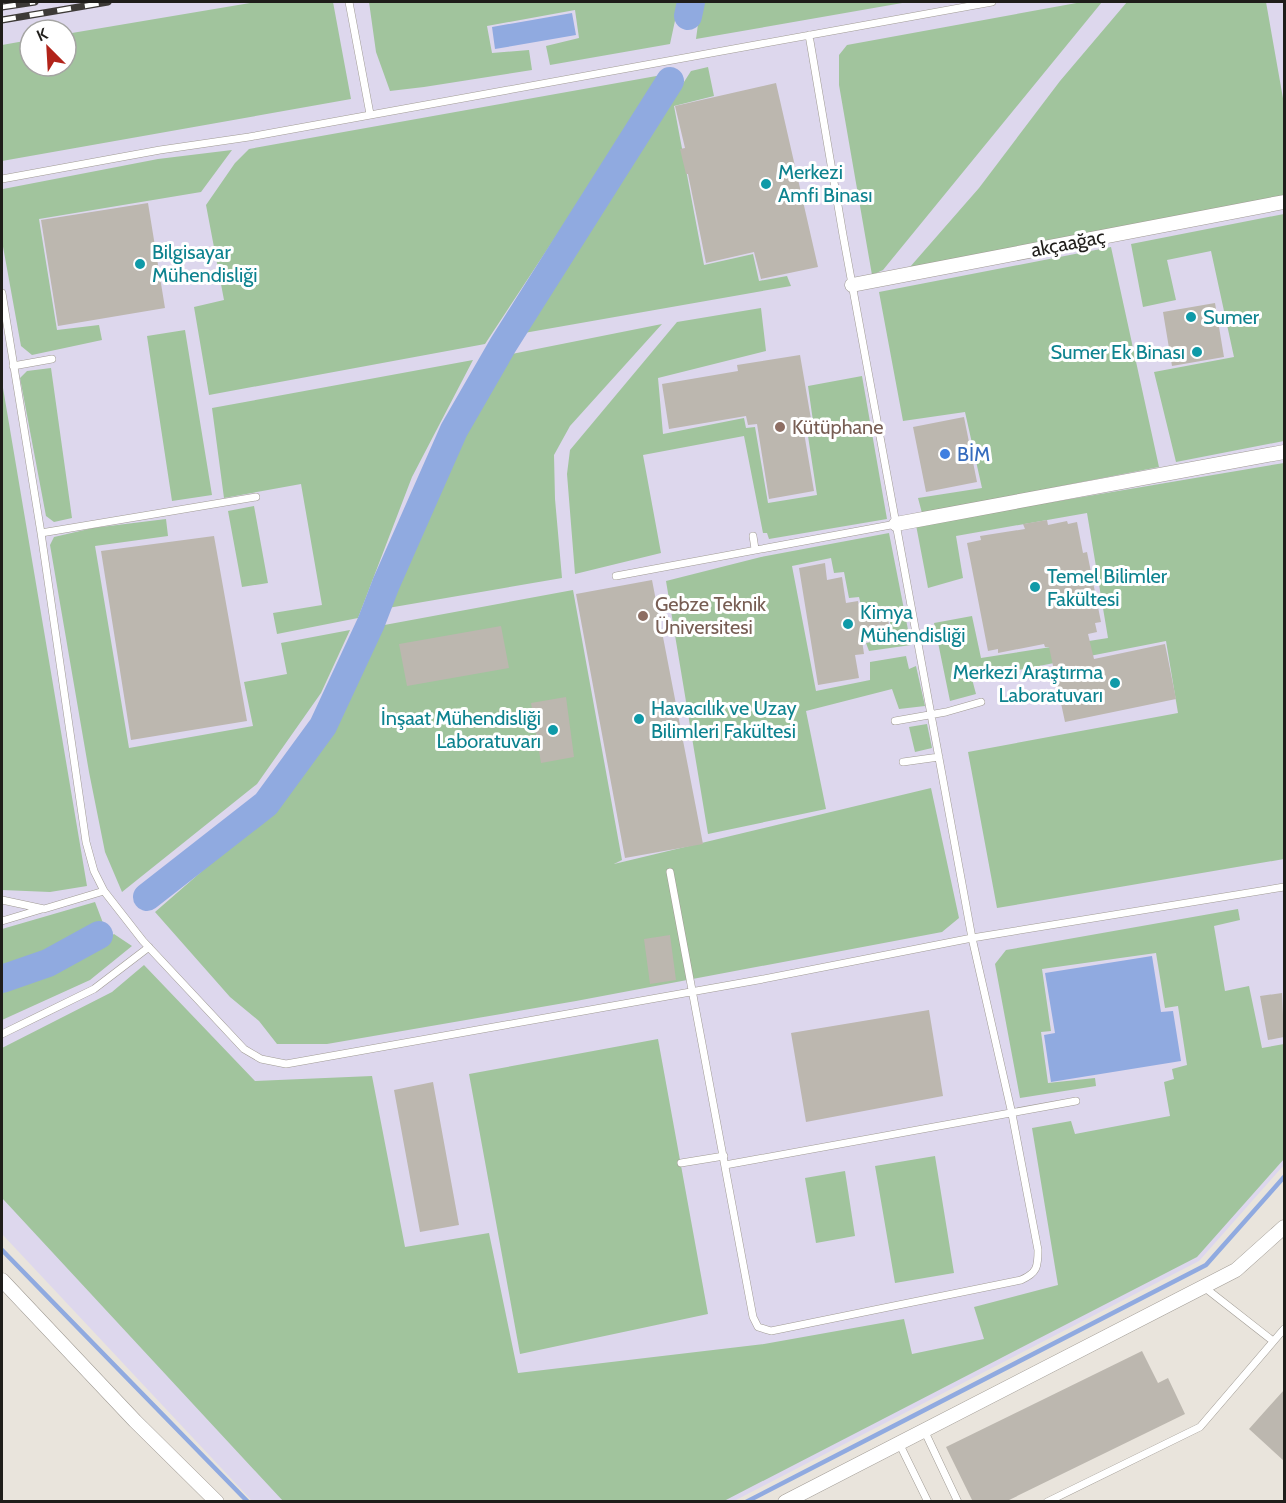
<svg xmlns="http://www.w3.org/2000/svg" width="1286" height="1503" font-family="Cabin,sans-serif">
  <rect width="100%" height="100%" fill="#e9e4dc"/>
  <path fill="#ddd7ed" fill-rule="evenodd" d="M2,2h1282v1163l-85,96 -465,240 -481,1 -251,-268zM30,30h36v36h-36z"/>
  <path fill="#a1c49d" d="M256,2h77l18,97 -349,62v-116l28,-5v26h36v-32z
    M369,2h310l-9,42 -120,21 -4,-19 33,-8 -4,-28 -88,16 5,27 37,-3 3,20 -108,17 -34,4 -14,-39z
    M701,2h207l-212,37z
    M1082,2h20l-219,268 -11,5 -33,-190v-30l8,-10z
    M1127,2h139l18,102v93l-374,70 69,-79 81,-107z
    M708,67l6,29 -40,10 30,159 49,-11 6,27 28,-5 4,10 -267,47 167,-262z
    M662,75l-177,269 -276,51 -15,-88 30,-7 -18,-95 29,-42 14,-14z
    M232,150l-31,42 -162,27 18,111 42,-5 3,15 -70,15 -11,-9 -19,-105 1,-52 155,-30z
    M1284,214v227l-108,21 -22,-90 80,-15 -23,-106 -44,9 9,40 -33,7 -12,-63z
    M1111,247l48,220 -237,46 -4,-15 64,-10 -17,-76 -62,9 -24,-129z
    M761,308l5,43 -108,27 5,56 81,-16 2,10 9,-1 13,76 49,-8 -11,-72 7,-2 -5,-35 54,-10 25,143 -118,20 -2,-6h-4l-19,-97 -101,19 18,98 -86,21 -8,-100 3,-24 107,-128z
    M662,324l-92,102 -16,29 1,44 7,79 -174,30 74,-173 45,-80z
    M185,330l27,165 -40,6 -25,-165z
    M473,360l-61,117 -54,141 -81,16 -4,-21 49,-8 -21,-121 -77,14 -12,-90z
    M51,368l21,150 -18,4 -8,-6 -26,-138 7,-7z
    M2,382l85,504 -37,6 -48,-2z
    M1284,463v396l-287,49 -29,-156 210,-39 -12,-72 -194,38 4,15 -26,7 -16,-78 38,-7 9,42 127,-20 -21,-125 -131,23 7,42 -35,10 -12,-63z
    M254,506l14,77 -26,4 -14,-76z
    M166,519l2,17 -73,10 34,202 124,-22 -9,-44 43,-8 -6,-31 69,-13 -29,63 -64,91 -135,108 -17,-40 -16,-80 -39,-227 4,-8 39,-9z
    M889,533l22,112 -42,6 -3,-8 27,-5 -6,-32 -25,3 -3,-12 -10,1 -5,-26 -10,1 -3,-15 -39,8 24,125 54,-11v-18l36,-6 3,13 7,-3 9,40 -26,3 -7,-20 -86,22 20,98 -118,25 -42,-253 95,-24z
    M573,590l49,270 -8,4 317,-76 28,130 -17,14 -366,69 -249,43h-50l-18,-23 -29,-24 -75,-85 121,-105 58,-86 45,-95z
    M927,724l5,24 -17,4 -6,-25z
    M95,902l8,21 -56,32 -45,15v-41z
    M1238,909l2,11 -26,6 11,65 24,-5 13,62 22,-4v115l-87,98 -473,244h-441l-281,-303v-150l110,-56 32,-27 111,116 117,-5 33,171 84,-14 29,140 246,-29 140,-25 8,35 72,-15 -10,-32 84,-22 -26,-157 39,-7 4,13 95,-18 -6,-34 10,-3 -2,-10 15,-4 -9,-59 -13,2 -9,-55 -114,16 9,62 -10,1 7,51 47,-5 1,8 -76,12 -25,-134 11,-14z
    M114,934l18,12 -42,34 -88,40v-35l80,-29z
    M658,1039l50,275 -188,40 -51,-280z
    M935,1156l19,117 -59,10 -20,-117z
    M845,1171l10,65 -39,7 -11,-65z"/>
  <path fill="#90aae0" d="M572,13l4,22 -81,14 -3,-22z
    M1152,956l9,56 12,-1 8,50 -130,21 -7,-47 11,-2 -10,-60z"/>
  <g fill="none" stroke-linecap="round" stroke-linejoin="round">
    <path stroke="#90aae0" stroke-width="4.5" d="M2,1250l246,252
      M746,1502l460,-237 78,-88"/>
    <path stroke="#90aae0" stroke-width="28" d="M688,16l3,-14
      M147,897l119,-93 57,-78 48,-103 15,-39 68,-154 49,-85 167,-264
      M2,979l46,-16 51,-28"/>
  </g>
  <path fill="#bcb7af" d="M776,83l42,184 -57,12 -7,-27 -48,11 -18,-89h-2l-6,-25 5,-1 -10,-42z
    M148,203l17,105 -107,18 -17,-106z
    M1215,303l9,54 -52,9 -9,-54z
    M800,355l11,64 -9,2 12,70 -45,8 -12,-75 -9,1 -2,-9 -77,13 -7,-45 76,-13 -1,-6z
    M964,417l13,65 -51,10 -13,-65z
    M1047,520l1,5 19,-4 1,3 9,-2 6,31 4,-1 14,70 -6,1 2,9 -9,2 6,25 71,-15 11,55 -111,23 -16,-75h-4l-1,-3 -46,9v-4l-10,2 -21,-108 14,-3 -1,-4 45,-7 -2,-5z
    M214,536l33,185 -116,19 -30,-189z
    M825,563l2,17 15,-3 4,26 12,-2 2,12 26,-4 5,26 -29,5 2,14 -9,1 4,23 -41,7 -19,-117z
    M652,580l51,264 -78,14 -49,-264z
    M501,626l8,42 -102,18 -8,-42z
    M566,697l8,60 -33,6 -10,-60z
    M670,935l6,45 -26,4 -6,-45z
    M1282,993l2,44 -16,3 -8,-44z
    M929,1010l14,86 -137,26 -15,-89z
    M433,1082l26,143 -39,7 -26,-142z
    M1142,1351l16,32 10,-5 17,36 -180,88h-32l-27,-55z
    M1284,1390v71l-35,-32z"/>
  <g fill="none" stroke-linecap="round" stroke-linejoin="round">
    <g stroke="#a09b94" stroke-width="8">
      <path id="lane" d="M349,2l21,112
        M2,179l158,-29 89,-13 743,-135
        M2,293l39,240 45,309 8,29 10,20 39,50 101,108 17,10 25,5 472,-84 214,-42 312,-51
        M13,366l39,-7
        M41,533l215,-36
        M753,536l2,13
        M616,576l280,-52
        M895,721l51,-9 35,-10
        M903,762l36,-5
        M670,872l83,445 5,10 13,4 250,-51c16,-7 17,-13 17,-30l-26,-136 -40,-176 -129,-703 -34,-200
        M2,900l42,9 60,-18
        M2,921l40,-12
        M2,1034l92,-45 55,-42
        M681,1163l43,-7
        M725,1165l351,-64
        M1204,1287l69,54
        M924,1430l34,72
        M899,1443l29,59
        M1047,1502l153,-75 84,-98"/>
    </g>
    <g stroke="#a09b94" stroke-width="15">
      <path id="street" d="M852,285l432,-83
        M896,524l388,-72
        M2,1280l133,141 82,81
        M785,1502l451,-232 48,-43"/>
    </g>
    <use href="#lane" stroke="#fff" stroke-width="7"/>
    <use href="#street" stroke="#fff" stroke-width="14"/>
    <g stroke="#3d3a37" stroke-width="7">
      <path id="rail" d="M2,7l33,-5
        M2,20l106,-18"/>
    </g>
    <use href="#rail" stroke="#fff" stroke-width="4.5" stroke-dasharray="14" stroke-linecap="butt"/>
  </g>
  <g fill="#0f9aa8" stroke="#fff" stroke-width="2">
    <circle cx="766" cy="184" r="6"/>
    <circle cx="140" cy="264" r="6"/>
    <circle cx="1191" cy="317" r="6"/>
    <circle cx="1197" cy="352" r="6"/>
    <circle cx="1035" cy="587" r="6"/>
    <circle cx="848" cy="624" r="6"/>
    <circle cx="1115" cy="683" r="6"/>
    <circle cx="639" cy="719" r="6"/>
    <circle cx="553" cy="730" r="6"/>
  </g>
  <g fill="#8d6e63" stroke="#fff" stroke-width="2">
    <circle cx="780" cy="427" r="6"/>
    <circle cx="643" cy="616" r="6"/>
  </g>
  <circle fill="#3f7fe0" stroke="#fff" stroke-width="2" cx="945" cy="454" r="6"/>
  <g text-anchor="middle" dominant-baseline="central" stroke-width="6" stroke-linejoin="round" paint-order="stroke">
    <g font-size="20" fill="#0d838f" stroke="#fff" text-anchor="start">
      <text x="778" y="172">Merkezi<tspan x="778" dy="23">Amfi Binası</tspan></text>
      <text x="152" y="252">Bilgisayar<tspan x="152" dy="23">Mühendisliği</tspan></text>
      <text x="1203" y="317">Sumer</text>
      <text x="1185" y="352" text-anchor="end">Sumer Ek Binası</text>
      <text x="1047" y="576">Temel Bilimler<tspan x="1047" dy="23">Fakültesi</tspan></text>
      <text x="860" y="612">Kimya<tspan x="860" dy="23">Mühendisliği</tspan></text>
      <text x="1103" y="672" text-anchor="end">Merkezi Araştırma<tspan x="1103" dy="23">Laboratuvarı</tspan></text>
      <text x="651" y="708">Havacılık ve Uzay<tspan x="651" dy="23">Bilimleri Fakültesi</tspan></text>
      <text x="541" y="718" text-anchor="end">İnşaat Mühendisliği<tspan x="541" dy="23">Laboratuvarı</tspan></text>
    </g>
    <g font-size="20" fill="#1f1d1a" stroke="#fff">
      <text transform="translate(1068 243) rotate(-11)">akçaağaç</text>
    </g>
    <g font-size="20" fill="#785e54" stroke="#fff" text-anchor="start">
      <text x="792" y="427">Kütüphane</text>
      <text x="655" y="604">Gebze Teknik<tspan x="655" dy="23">Üniversitesi</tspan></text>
    </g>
    <g font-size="20" fill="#366cbe" stroke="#fff" text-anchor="start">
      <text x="957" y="454">BİM</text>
    </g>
  </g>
  <rect width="1286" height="1503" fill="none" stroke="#1f1d1a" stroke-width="6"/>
  <g transform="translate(48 48) rotate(336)"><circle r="28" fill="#ffffff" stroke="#a5a5a3" stroke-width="1.5"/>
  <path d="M0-4.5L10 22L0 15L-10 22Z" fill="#b2231a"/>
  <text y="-9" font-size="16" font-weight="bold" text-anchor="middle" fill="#1f1d1a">K</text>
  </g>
</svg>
